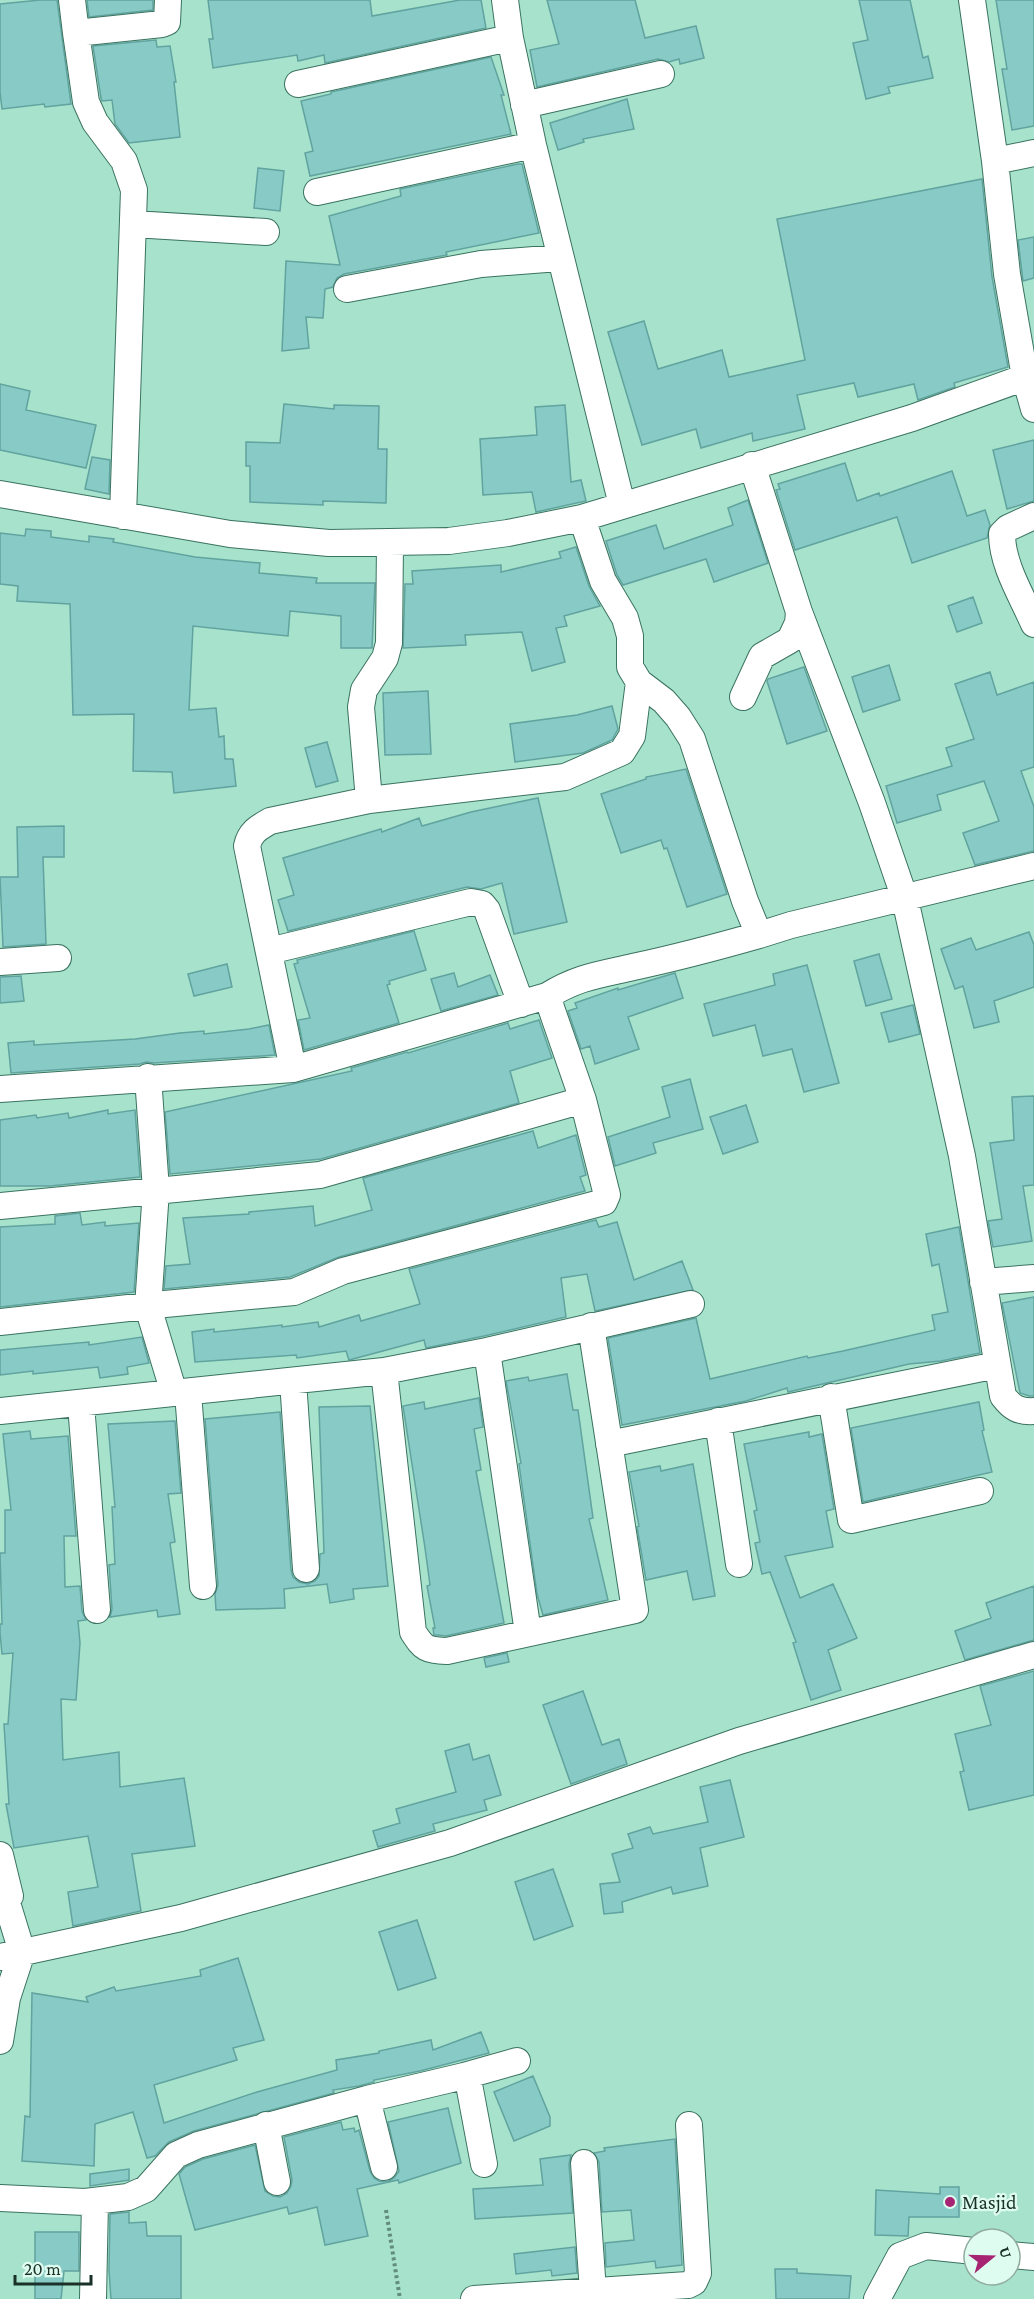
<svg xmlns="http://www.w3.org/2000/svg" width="1034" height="2299" font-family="'Crimson Pro',serif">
  <rect width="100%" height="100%" fill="#a6e2cc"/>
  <path fill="#88cbc6" stroke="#61a39e" stroke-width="1.5" d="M40,0h17l14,104 -26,3 -1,-3 -42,5 -2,-17v-88z
    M87,0h66v10l-64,7z
    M208,0h162l2,16 88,-16h21l5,28 -161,35 -1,-8 -26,6 -1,-6 -84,13 -4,-29h4z
    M547,0h88l10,38 51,-12 8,32 -24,6 -1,-5 -10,3 -11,-3 -121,28 -7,-37 29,-6z
    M859,0h51l13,58 5,-2 5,22 -45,9 2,6 -24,6 -13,-56 15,-3z
    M996,0h38v126l-22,4 -10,-61h5z
    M156,40l1,7 13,-1 6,36h-2l6,55 -51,6 -14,-19 -3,-24 -10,1 -1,-3 -8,-52z
    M491,57l13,38h-3l10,39 -201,42 -5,-23 8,-2 -12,-50 30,-7v-2z
    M627,99l7,30 -51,10 1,3 -26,8 -8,-27z
    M518,164h4l17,69 -93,19 1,3 -103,19 -7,4 -4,9 -8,2 -2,29 -17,-1 3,31 -27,3 4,-90 54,4 -11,-49 72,-20 -1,-7z
    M258,168l26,3 -4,40 -26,-3z
    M982,179l10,98 16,90 -54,16 1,4 -37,13 -4,-16 -56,13 -4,-14 -57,12 8,34 -52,12 -1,-8 -51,15 -5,-19 -54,16 -34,-113 36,-11 14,48 64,-19 7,27 76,-17 -28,-141z
    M1034,237v41l-11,3 -5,-41z
    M0,384l30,7 -4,19 70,15 -10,43 -86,-18z
    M284,404l50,5v-4l45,1 -1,43h9l-1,54 -63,-2v4l-73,-3v-36h-4v-24l34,1z
    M565,405l6,77 10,-2 5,21 -50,11 -4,-20 -49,3 -3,-56 57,-4 -2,-28z
    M1034,440v61l-27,8 -14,-59z
    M92,457l18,3 -1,34 -24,-5z
    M845,463l12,38 22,-8 1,3 72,-25 15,45 18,-6 5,15 -3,13 -75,25 -15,-46 -102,33 -19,-60 4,-1 -2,-5z
    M748,500l20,63 -54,19 -8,-23 -83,26 -6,-10 -11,-34 50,-16 8,24 69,-24 -5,-17z
    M26,529l25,2v6l38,5v-6l25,3 -1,3 82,15 65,6 -1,10 58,5 -1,5h59l-3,65h-31v-32l-51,-5 -2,25 -95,-10 -4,84 27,-2 3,29 5,-1 1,23h8l3,27 -62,7 -2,-21 -39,-1 1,-57 -61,1 -3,-111 -53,-3 1,-15 -18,-2v-51l25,3z
    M576,547l13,39 11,20 -36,10 3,10 -11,2 9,34 -33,9 -10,-39 -57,3 1,10 -63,3 2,-64h8l-1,-13 89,-6v7l60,-14 -2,-6z
    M973,597l9,26 -25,9 -9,-26z
    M889,665l11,35 -37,12 -11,-35z
    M804,667l23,64 -40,13 -20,-63 1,-2z
    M990,672l7,23 37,-13v85l-13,4 13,36v44l-59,14 -12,-32 36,-12 -15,-40 -47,14 4,15 -44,13 -11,-37 66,-20 -6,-18 28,-9 -19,-55z
    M428,691l3,63 -46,1 -2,-62z
    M612,706l6,23 -6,11 -29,13 -68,9 -5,-38 67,-9z
    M327,742l11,39 -22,6 -11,-39z
    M686,769l41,125 -40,13 -20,-59 -3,1 -3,-9 -40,13 -20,-59 45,-15v-2z
    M538,798l29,124 -53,12 -12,-51 -21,6 -14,-2 -179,44 -10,-31 16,-5 -11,-37 98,-29 1,3 37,-14 3,8 49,-14z
    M64,826v31h-21l3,87 -43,3 -3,-70h18l-1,-50z
    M414,931l12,39 -37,11 1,3 -3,1 12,38 -95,27 -6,-30 12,-2 -16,-54 4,-1 -1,-3z
    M1029,932l5,13v42l-40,14 5,21 -25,6 -11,-42 -8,3 -14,-40 30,-11 5,12z
    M879,954l13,45 -26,7 -12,-45z
    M227,964l5,23 -38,9 -6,-22z
    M807,965l32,118 -35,9 -12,-43 -29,7 -8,-31 -42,11 -9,-32 71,-19 -2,-11z
    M454,973l4,14 32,-12 8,20 -57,16 -10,-32z
    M675,973l8,25 -55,19 11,32 -44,15 -5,-18 -9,3 -13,-38 9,-3 -2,-5 43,-15v2z
    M21,976l3,25 -24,2v-26z
    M913,1005l7,29 -31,8 -8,-29z
    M539,1020l13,38 -42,13 9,32 -198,56 -151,15 -5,-62 187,-41 -1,-3 56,-16 1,1 100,-30 2,6z
    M269,1025l6,30 -121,8 -8,-1 -6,2 -129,9 -3,-30 26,-2v4l101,-6 45,-6 24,-2v3l45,-5z
    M690,1079l13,50 -50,14 3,10 -41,13 -7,-29 62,-20 -8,-30z
    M1034,1096v89l-11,1 9,55 -39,6 -5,-26 14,-2 -12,-76 24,-3 -2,-43z
    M746,1105l12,37 -35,12 -13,-37z
    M108,1110v4l27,-4 5,67 -90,9h-50v-66l36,-5 1,3 31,-5 1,5z
    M533,1131l5,17 38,-13 10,40 -6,2 5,14 -246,66 -49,20 -126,12 2,-23 24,-2 -7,-46 66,-4v-2l64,-6 2,20 57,-16 -9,-32z
    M80,1213l2,12 23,-3v4l34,-3 -5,69 -134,15v-80l55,-3v-8z
    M596,1220l3,7 18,-5 17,58 48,-19 11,29 -98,21 -8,-37 -26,4 5,39 -82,19 -58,12 -2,-8 -75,20 -3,-9 -49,7 -1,-3 -101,7 -3,-30 22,-3v3l68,-7v2l36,-5 1,5 40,-12 2,6 59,-17 -11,-35z
    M959,1227l21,126 -39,8 -32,3 -121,28 -1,-4 -41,13 -124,24 -14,-87 88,-20 14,61 97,-23 1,2 35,-7 92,-21 -3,-15 16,-3 -9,-48 -7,2 -6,-32z
    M1034,1297v99h-5l-9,-3 -18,-90z
    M142,1337l7,26 -22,4 1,7 -28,4 -2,-11 -65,7v-3l-33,4v-25l89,-8v3z
    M567,1374l6,36h5l15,108 -4,1 19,81 -65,15 -6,-21 -18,-130 2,-1 -15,-82 22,-4 1,4z
    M479,1398l4,29 -9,2 7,41 -5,1 28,152 -58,13 -9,-1h-3l-1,-7h2l-8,-42 3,-1 -5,-37 -22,-142 21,-4 1,7z
    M979,1402l5,28 -2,1 10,41 -129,30 -12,-74z
    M370,1406l18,180 -35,3 1,10 -24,4 -3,-19 -43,5 1,19 -69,2 -1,-16 3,-9 -13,-166 75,-7 11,158 2,7 6,5 9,2 7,-3 4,-5 1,-22 4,-1 -5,-146z
    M175,1421l6,72 -13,1 7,48 -5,1 10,71 -22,3 -1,-7 -47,7 2,-8 -3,-44 6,-1 -3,-57h3l-7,-83z
    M30,1431l1,8 37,-3 8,100h-12l1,51 15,-1 2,25 4,9 -8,1 2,22 -4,57 -15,-1 2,61 56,-8 1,35 64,-9 11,68 -63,8 9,57 -68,15 -5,-34 30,-5 -10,-51 -74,12 -8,-44h3l-5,-80h4l5,-71 -11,1 -2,-21v-9h2l-2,-71h5v-43h6l-8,-76z
    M809,1432v5l13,-3 12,75 -8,2 7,36 -48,9 15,42 33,-14 24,54 -29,12 13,40 -30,10 -18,-57 3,-1 -26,-70 -8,2 -7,-31 5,-1 -6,-31 3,-1 -13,-66z
    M693,1464l22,132 -22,4 -6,-29 -41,9 -9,-53 2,-1 -10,-54 31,-6 1,5z
    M1034,1586v54l-69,20 -10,-29 36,-13 -5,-15z
    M507,1653l2,9 -23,5 -2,-9z
    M1034,1671v124l-65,15 -9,-38 4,-1 -9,-37 36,-9 -11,-39z
    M583,1691l19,54 17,-6 8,25 -56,20 -28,-79z
    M469,1744l4,16 16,-5 12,40 -17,5 3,10 -54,14 2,7 -57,16 -5,-16 27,-8 -4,-14 60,-17 -11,-41z
    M730,1780l14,57 -44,11 8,38 -35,8 -2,-7 -49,15 1,10 -19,2 -4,-30 20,-2 -8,-28 21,-6 -5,-14 22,-7 3,7 55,-12 -8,-35z
    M553,1869l20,57 -39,14 -19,-58z
    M417,1920l19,58 -38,12 -19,-58z
    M238,1958l26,82 -31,8 4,12 -83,25 10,38 93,-31 80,-22 -1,-10 43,-7v-2l52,-11 2,10 48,-18 8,21 -69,18 -46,9v2l-15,4 -26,4 1,3 -140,38 -25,11 -14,14 -8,2 -14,-46 -38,12 -1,42 -72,-5 3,-45 5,1 2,-124 56,9 -2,-5 28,-10 2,4 85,-15 -1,-6z
    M533,2076l17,41v9l-36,15 -20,-49z
    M448,2108l13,55 -62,20 -1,-3 -41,9 11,47 -43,9 -8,-38 -28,7 -2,-7 -92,23 -16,-56 6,-7 18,-8 52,-14 10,46 8,5 7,1 7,-4 4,-7 1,-6 -8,-43 57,-15 2,8 11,-2 1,4 4,-2 11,41 4,7 5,3 8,1 7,-4 5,-7 -11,-49z
    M675,2139l7,126 -26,3 -1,-7 -49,6 -1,-24 29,-3 -3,-30 -29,2 -3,-50 -5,-9 11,-2 -1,-3z
    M571,2155l-2,9 4,49 -98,6 -2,-30 70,-4 -3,-26z
    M129,2169v11l-39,6v-12z
    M940,2187h19v30h-50l-1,19 -33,-1 1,-45 64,4z
    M129,2212v11l17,-1 1,14h34v63h-70l-2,-29 1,-56z
    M35,2232h44v39h-15l-3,28h-26z
    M575,2247l2,26 -25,3 -1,-6 -35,4 -2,-20z
    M775,2269h22v4l54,3 -2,23h-73z"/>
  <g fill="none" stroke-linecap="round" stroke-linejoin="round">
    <g stroke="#3a7360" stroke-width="28">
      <path id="minor" d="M72,0l4,33 86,-9 5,-2 1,-22
        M505,0l5,38 23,107 89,360
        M972,0l23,161 12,113 18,103 9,32
        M76,33l10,69 9,20 29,39 10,29 -11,326
        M298,84l212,-46
        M524,105l137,-31
        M995,161l39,-8
        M317,192l216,-47
        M133,224l133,8
        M347,289l134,-25 78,-6
        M0,494l230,40 99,9 120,-2 59,-8 74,-15 330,-100 122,-44
        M1034,516l-26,12 -6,6c0,31 20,62 32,90
        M582,518l21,63 22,37 5,18v31l9,15 25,19 14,16 14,22 53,162 14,34 32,-10 243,-59
        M799,612l73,191 33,96 57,257 41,240c9,12 16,16 31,15
        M639,682l-7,54 -10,16 -57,25 -196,23 -99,21c-12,7 -20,11 -23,25l46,223 254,-73c31,-19 51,-21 86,-29 42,-9 84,-20 126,-32
        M743,697l19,-41 28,-16 8,-17 1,-11 -47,-147
        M369,800l-8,-93 3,-17 21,-32 4,-15 1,-100
        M269,951l202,-49 11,2 5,6 34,94
        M0,962l58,-4
        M148,1077l8,113 -8,117 26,86
        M0,1089l293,-20
        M0,1206l320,-31 263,-75 -36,-104
        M983,1282l51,-4
        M0,1322l165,-18 129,-12 49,-21 261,-69 3,-7 -24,-95
        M487,1351l41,282
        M384,1371l29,261c11,17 13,18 34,19l188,-41 -44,-284
        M293,1381l13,188
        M188,1393l15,193
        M831,1397l20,123 129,-29
        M81,1404l16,206
        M0,1411l384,-40 103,-20 204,-47
        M718,1421l21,143
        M609,1444l388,-79
        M0,1855l10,41
        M0,1880l22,72 -15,46 -7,43
        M0,1957l181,-39 269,-75 289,-102 295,-86
        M464,2076l53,-15
        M367,2099l17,68
        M266,2125l11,57
        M584,2163l9,128
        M0,2198l85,4 43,-5 18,-8 30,-34 22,-10 169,-46 97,-23 4,3 16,85
        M1010,2255l24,2
        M93,2299l2,-98
        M474,2299l214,-14 6,-3 4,-9 -9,-148
        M877,2299l23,-43 26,-10 48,5"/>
    </g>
    <path stroke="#628d7e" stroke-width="4" stroke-dasharray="3 3" stroke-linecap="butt" d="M386,2210l14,89"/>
    <use href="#minor" stroke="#fff" stroke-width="26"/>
  </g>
  <circle fill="#a72472" stroke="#dffcf0" stroke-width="2" cx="950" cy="2202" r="6"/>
  <g text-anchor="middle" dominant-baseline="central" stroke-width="4.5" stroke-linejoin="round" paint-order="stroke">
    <g font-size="20" fill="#193129" stroke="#dffcf0" text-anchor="start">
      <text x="962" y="2202">Masjid</text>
    </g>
  </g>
  <g transform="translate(992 2257) rotate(71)"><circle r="28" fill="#dffcf0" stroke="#90aba0" stroke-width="1.5"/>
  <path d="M0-4.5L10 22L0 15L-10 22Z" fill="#a72472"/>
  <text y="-9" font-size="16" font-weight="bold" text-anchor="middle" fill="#193129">U</text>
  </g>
  <path d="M15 2275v9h76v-9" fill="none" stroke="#193129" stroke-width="3"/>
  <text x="24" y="2275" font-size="18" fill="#193129" stroke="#dffcf0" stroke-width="4.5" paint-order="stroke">20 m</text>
</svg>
